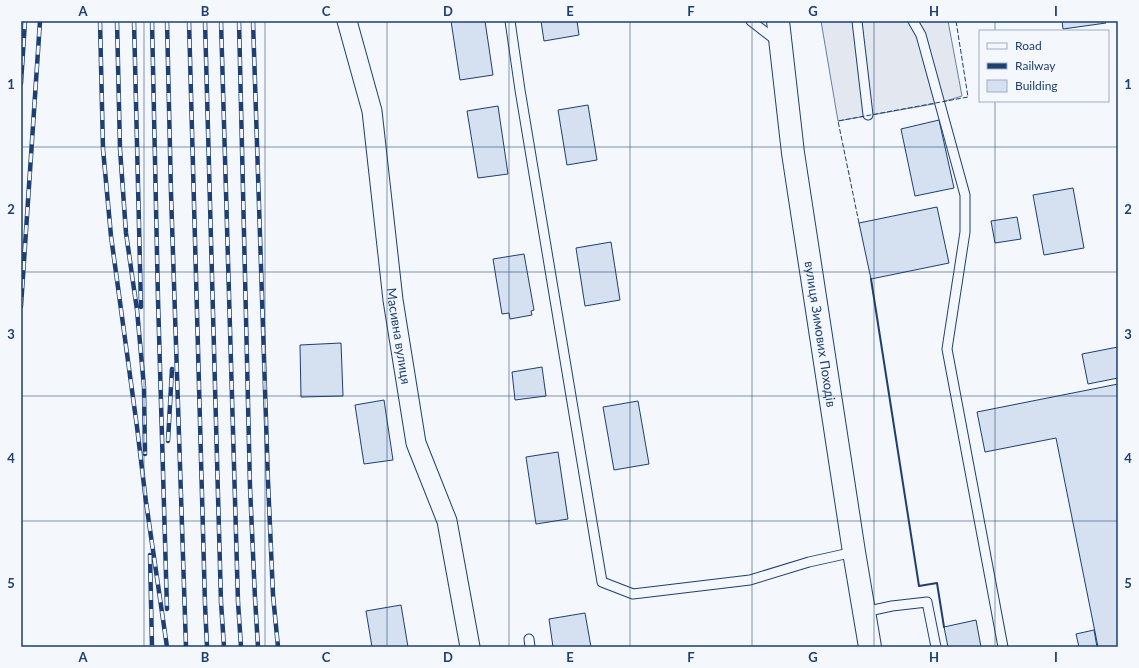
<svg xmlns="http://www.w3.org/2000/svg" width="1139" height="668" font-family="Lato,sans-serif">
  <rect width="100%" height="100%" fill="#f4f7fb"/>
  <path fill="#e3e8f0" stroke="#687fa3" d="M821,21h127l14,75 -23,7 -101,18z"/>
  <path fill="#d5e0f0" stroke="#1d3f73" d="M451,21h34l8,54 -33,5z
    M541,21h36l2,14 -35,6z
    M1062,21h43l1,2 -43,6z
    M588,105l9,55 -30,5 -9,-55z
    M498,106l10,68 -30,4 -11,-67z
    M939,120l15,68 -39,8 -14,-67z
    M1073,188l11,60 -40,7 -11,-60z
    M937,207l12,56 -78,16 -12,-56z
    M1017,217l4,22 -26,4 -4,-22z
    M611,242l9,58 -35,6 -9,-58z
    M524,254l10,56 -3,1 1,4 -22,4 -1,-6 -7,1 -9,-55z
    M341,343l2,53 -42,1 -1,-52z
    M1118,347v31l-30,6 -6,-30z
    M542,367l4,29 -31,4 -3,-28z
    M1118,384v263h-20l-42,-209 -71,14 -8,-40z
    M384,400l9,60 -29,4 -9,-59z
    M638,401l11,63 -35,6 -11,-63z
    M558,452l10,67 -32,5 -10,-67z
    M401,605l7,42h-36l-6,-36z
    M585,613l6,34h-38l-4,-28z
    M976,620l5,27h-33l-4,-20z
    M1094,630l3,17h-18l-3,-13z"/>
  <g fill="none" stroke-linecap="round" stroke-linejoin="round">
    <g stroke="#1d3f73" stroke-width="11">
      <path id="service" d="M510,21l10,69 82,492 31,12 117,-14 59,-18 45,-10
        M751,21l26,20
        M857,21l11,94
        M913,21l8,14 44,160v37l-18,117 56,298
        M864,612l28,-6 35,-4 9,45
        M529,639l1,8"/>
    </g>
    <g stroke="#1d3f73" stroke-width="21">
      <g id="minor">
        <path id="s1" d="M347,21l25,90 21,189 23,143 31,78 23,126"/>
      </g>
    </g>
    <g stroke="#1d3f73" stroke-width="24">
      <g id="secondary">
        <path id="s2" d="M778,21l15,132 61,399 16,95"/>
      </g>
    </g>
    <use href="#service" stroke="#f4f7fb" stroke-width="9"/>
    <use href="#minor" stroke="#f4f7fb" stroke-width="19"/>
    <use href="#secondary" stroke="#f4f7fb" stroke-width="22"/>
    <g stroke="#1d3f73" stroke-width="4.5">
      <path id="rail" d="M100,21l3,128 8,87 26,191 9,75 21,145
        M117,21l3,128 6,84 11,77 7,77 1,67
        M134,21l7,286
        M152,21l6,278 9,310
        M167,21l4,172 15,454
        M189,21l16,583 2,43
        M205,21l13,474 3,107 3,45
        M221,21l17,581 3,45
        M239,21l11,466 5,111 3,49
        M253,21l15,460 5,114 5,52
        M21,83l4,-62
        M21,306l19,-285
        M168,441l4,-72
        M150,555l2,92"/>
    </g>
    <use href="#rail" stroke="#f4f7fb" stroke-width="3" stroke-dasharray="9" stroke-linecap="butt"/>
    <path stroke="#1d3f73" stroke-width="1" stroke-dasharray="5 2" stroke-linecap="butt" d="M859,223l-21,-102 130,-24 -12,-76"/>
    <path stroke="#1d3f73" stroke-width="2" d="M871,279l48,307 18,-3 7,44"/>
  </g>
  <path fill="none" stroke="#1d3f73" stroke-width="1" stroke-opacity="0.55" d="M144,21v626M265,21v626M387,21v626M509,21v626M630,21v626M752,21v626M874,21v626M995,21v10M995,101v546M21,147h1097M21,272h1097M21,396h1097M21,521h1097"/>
  <g text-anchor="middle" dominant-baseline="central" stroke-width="3" stroke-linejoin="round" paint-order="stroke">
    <g font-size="13" fill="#1d3f73" stroke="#f4f7fb">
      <text stroke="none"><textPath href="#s2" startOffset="316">вулиця Зимових Походів</textPath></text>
      <text stroke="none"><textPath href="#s1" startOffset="320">Масивна вулиця</textPath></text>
    </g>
  </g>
  <rect width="1139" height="668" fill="none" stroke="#f4f7fb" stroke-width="44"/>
  <rect x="979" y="30" width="130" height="72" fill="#f4f7fb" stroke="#9eadc5"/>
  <rect x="987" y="43" width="20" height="6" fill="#f4f7fb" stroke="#9eadc5"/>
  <text x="1015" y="50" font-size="12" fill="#1d3f73">Road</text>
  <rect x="987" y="63" width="20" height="6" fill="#1d3f73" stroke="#9eadc5"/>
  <text x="1015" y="70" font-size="12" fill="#1d3f73">Railway</text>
  <rect x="987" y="80" width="20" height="12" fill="#d5e0f0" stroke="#9eadc5"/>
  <text x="1015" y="90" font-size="12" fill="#1d3f73">Building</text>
  <rect x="22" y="22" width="1095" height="624" fill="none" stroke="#1d3f73" stroke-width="1.5"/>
  <g font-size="13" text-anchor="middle" font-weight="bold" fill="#1d3f73">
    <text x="83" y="16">A</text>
    <text x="205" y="16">B</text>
    <text x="326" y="16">C</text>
    <text x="448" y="16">D</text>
    <text x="570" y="16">E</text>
    <text x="691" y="16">F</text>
    <text x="813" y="16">G</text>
    <text x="934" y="16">H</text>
    <text x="1056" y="16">I</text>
    <text x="11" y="89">1</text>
    <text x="1128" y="89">1</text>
    <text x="11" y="214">2</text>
    <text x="1128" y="214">2</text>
    <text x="11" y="339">3</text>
    <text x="1128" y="339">3</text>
    <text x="11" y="463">4</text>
    <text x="1128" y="463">4</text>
    <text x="11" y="588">5</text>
    <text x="1128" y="588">5</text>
    <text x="83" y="662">A</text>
    <text x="205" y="662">B</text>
    <text x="326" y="662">C</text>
    <text x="448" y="662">D</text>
    <text x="570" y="662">E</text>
    <text x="691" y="662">F</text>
    <text x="813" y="662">G</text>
    <text x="934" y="662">H</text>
    <text x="1056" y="662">I</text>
  </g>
</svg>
